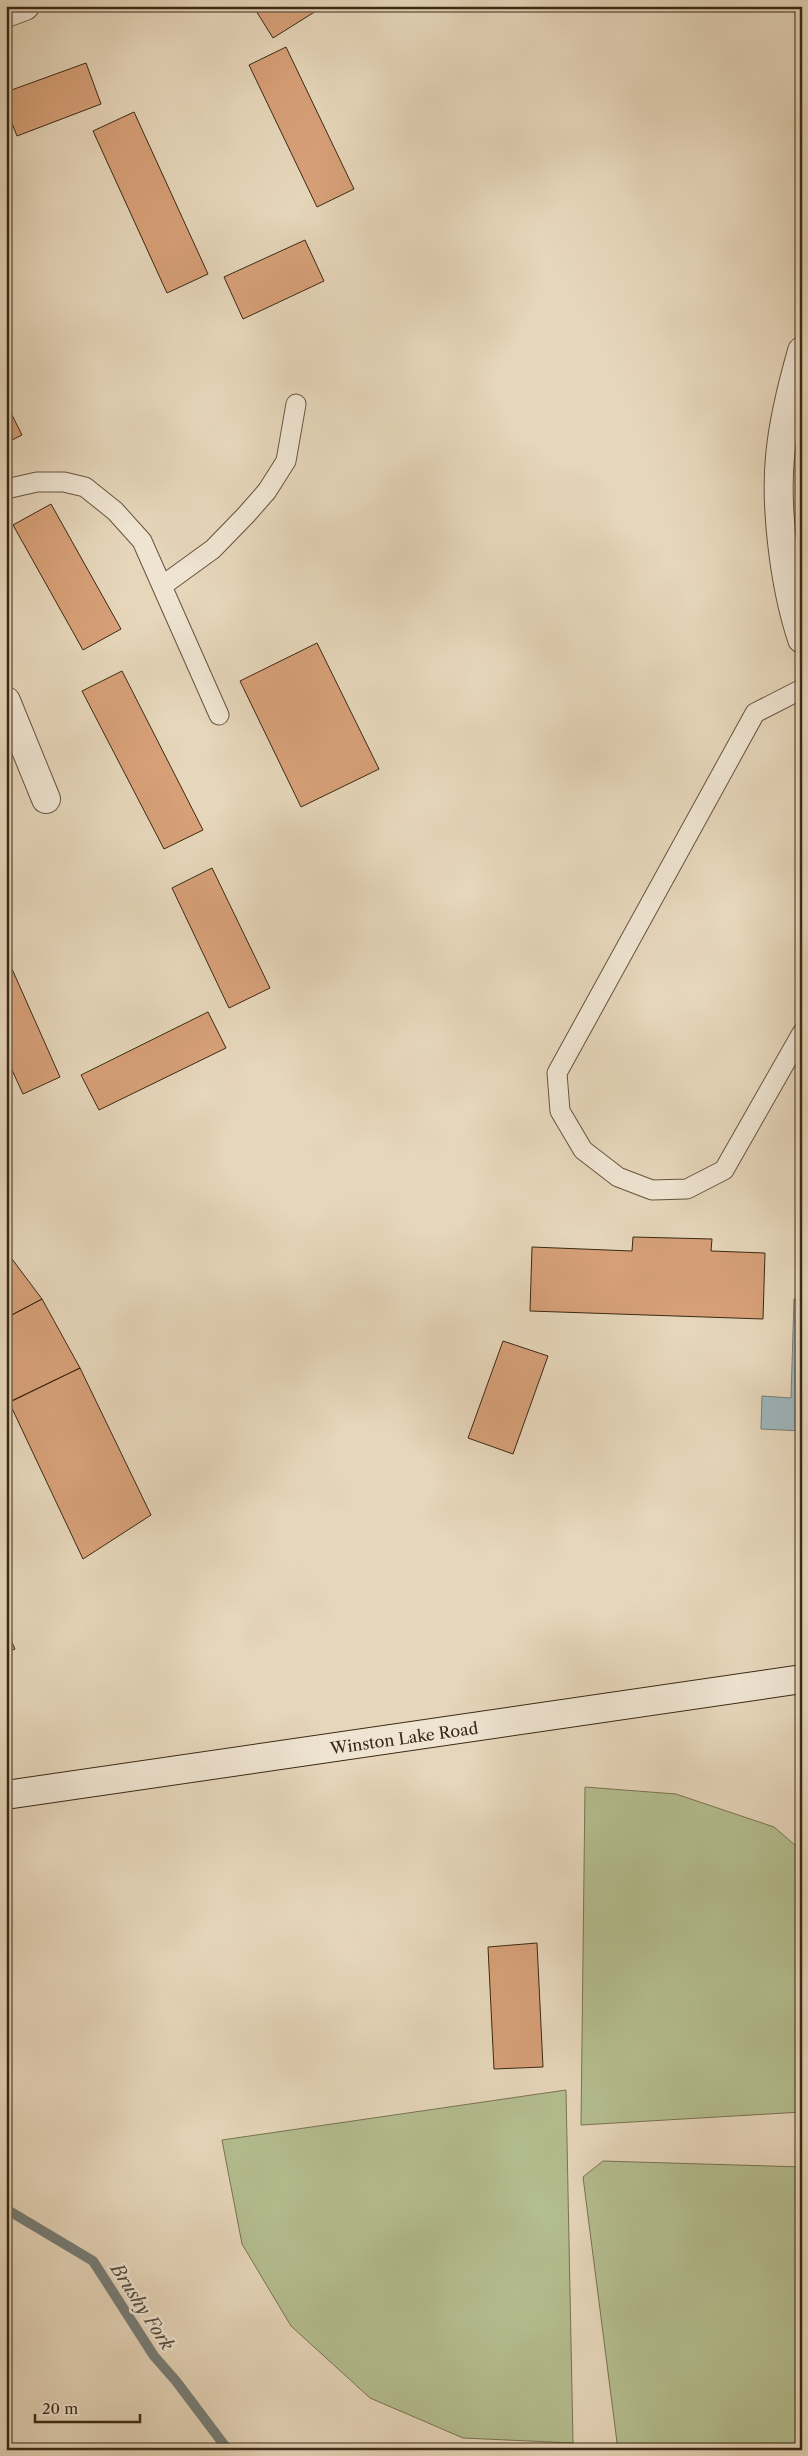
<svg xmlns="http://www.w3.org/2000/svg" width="808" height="2456" font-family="'Libre Caslon Text',serif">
  <rect width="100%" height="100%" fill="#e6d6ba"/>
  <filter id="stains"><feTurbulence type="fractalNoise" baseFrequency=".004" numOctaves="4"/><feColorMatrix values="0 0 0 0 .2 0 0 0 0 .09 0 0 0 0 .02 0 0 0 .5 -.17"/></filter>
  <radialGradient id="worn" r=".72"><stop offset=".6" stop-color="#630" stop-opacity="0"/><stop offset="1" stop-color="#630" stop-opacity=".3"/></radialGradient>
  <path fill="#b4be90" stroke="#787452" d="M585,1787l91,7 98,33 28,24v261l-221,13z
    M566,2090l7,353 -110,-5 -93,-40 -79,-72 -49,-82 -20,-104z
    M603,2161l199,6v283h-184l-35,-273z"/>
  <path fill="#9db6bc" stroke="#767e79" d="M794,1299h8v132l-41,-2 1,-33 29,2z"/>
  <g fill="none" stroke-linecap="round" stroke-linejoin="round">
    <path stroke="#767e79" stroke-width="10" d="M6,2209l87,52 61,95 22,25 52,69"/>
  </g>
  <path fill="#d7a078" stroke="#3b2914" d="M253,6h71l-51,32z
    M286,47l68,142 -37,18 -68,-142z
    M86,63l15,41 -84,32 -11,-28v-16z
    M134,112l74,162 -41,19 -74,-162z
    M305,240l19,41 -81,38 -19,-42z
    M6,403l16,32 -16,8z
    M51,504l70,125 -38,21 -70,-125z
    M317,643l62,126 -78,38 -61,-126z
    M122,671l81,159 -39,19 -82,-158z
    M212,868l58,120 -41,20 -57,-120z
    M8,960l52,117 -37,17 -17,-37v-96z
    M208,1012l18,36 -127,62 -18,-35z
    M633,1237l79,2 -1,12 54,2 -2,66 -233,-8 2,-64 100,4z
    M6,1251l36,48 -36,19z
    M42,1299l38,69 -74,36v-86z
    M503,1341l45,15 -35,98 -45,-16z
    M80,1368l71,147 -68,44 -74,-157z
    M6,1629l9,20 -9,4z
    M537,1943l6,124 -49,2 -6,-122z"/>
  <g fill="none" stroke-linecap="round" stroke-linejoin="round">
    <g stroke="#66543e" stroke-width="21">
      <path id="lane" d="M6,489l31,-7h27l21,5 30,24 27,30 77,174
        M162,586l51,-37 33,-34 21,-24 19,-30 10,-57
        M802,689l-47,24 -198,360 3,38 23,39 35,27 34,13 35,-1 37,-19 78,-137"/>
    </g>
    <g stroke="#66543e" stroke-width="30">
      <path id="street" d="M6,13l19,-7
        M802,351c-10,35 -19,70 -22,106 -5,53 5,131 22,182
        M6,701l40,98"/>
    </g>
    <g stroke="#3b2914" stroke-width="30">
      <path id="secondary" d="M6,1795l796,-116"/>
    </g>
    <use href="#lane" stroke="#efe4d2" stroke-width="19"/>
    <use href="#street" stroke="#efe4d2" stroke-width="28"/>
    <use href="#secondary" stroke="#efe4d2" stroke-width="28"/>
  </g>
  <g text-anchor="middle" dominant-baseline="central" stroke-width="5" stroke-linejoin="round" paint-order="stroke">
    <g font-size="16" fill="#3b2914" stroke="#efe4d2">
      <text transform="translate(404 1738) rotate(-8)">Winston Lake Road</text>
    </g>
    <g font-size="18" font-style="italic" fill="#544c3e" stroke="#efe4d2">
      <text transform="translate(142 2307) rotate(57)">Brushy Fork</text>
    </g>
  </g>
  <rect width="808" height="2456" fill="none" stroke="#e6d6ba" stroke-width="25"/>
  <rect x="8" y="8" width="793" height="2441" fill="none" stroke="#3b2914" stroke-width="2.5"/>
  <rect x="12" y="12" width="783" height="2431" fill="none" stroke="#3b2914"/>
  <path d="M35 2414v8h105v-8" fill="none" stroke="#3b2914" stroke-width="2.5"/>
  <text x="42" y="2414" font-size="15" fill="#3b2914" stroke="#efe4d2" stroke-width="4" paint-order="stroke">20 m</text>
  <rect width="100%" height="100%" filter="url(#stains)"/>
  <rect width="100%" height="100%" fill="url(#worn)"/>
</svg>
